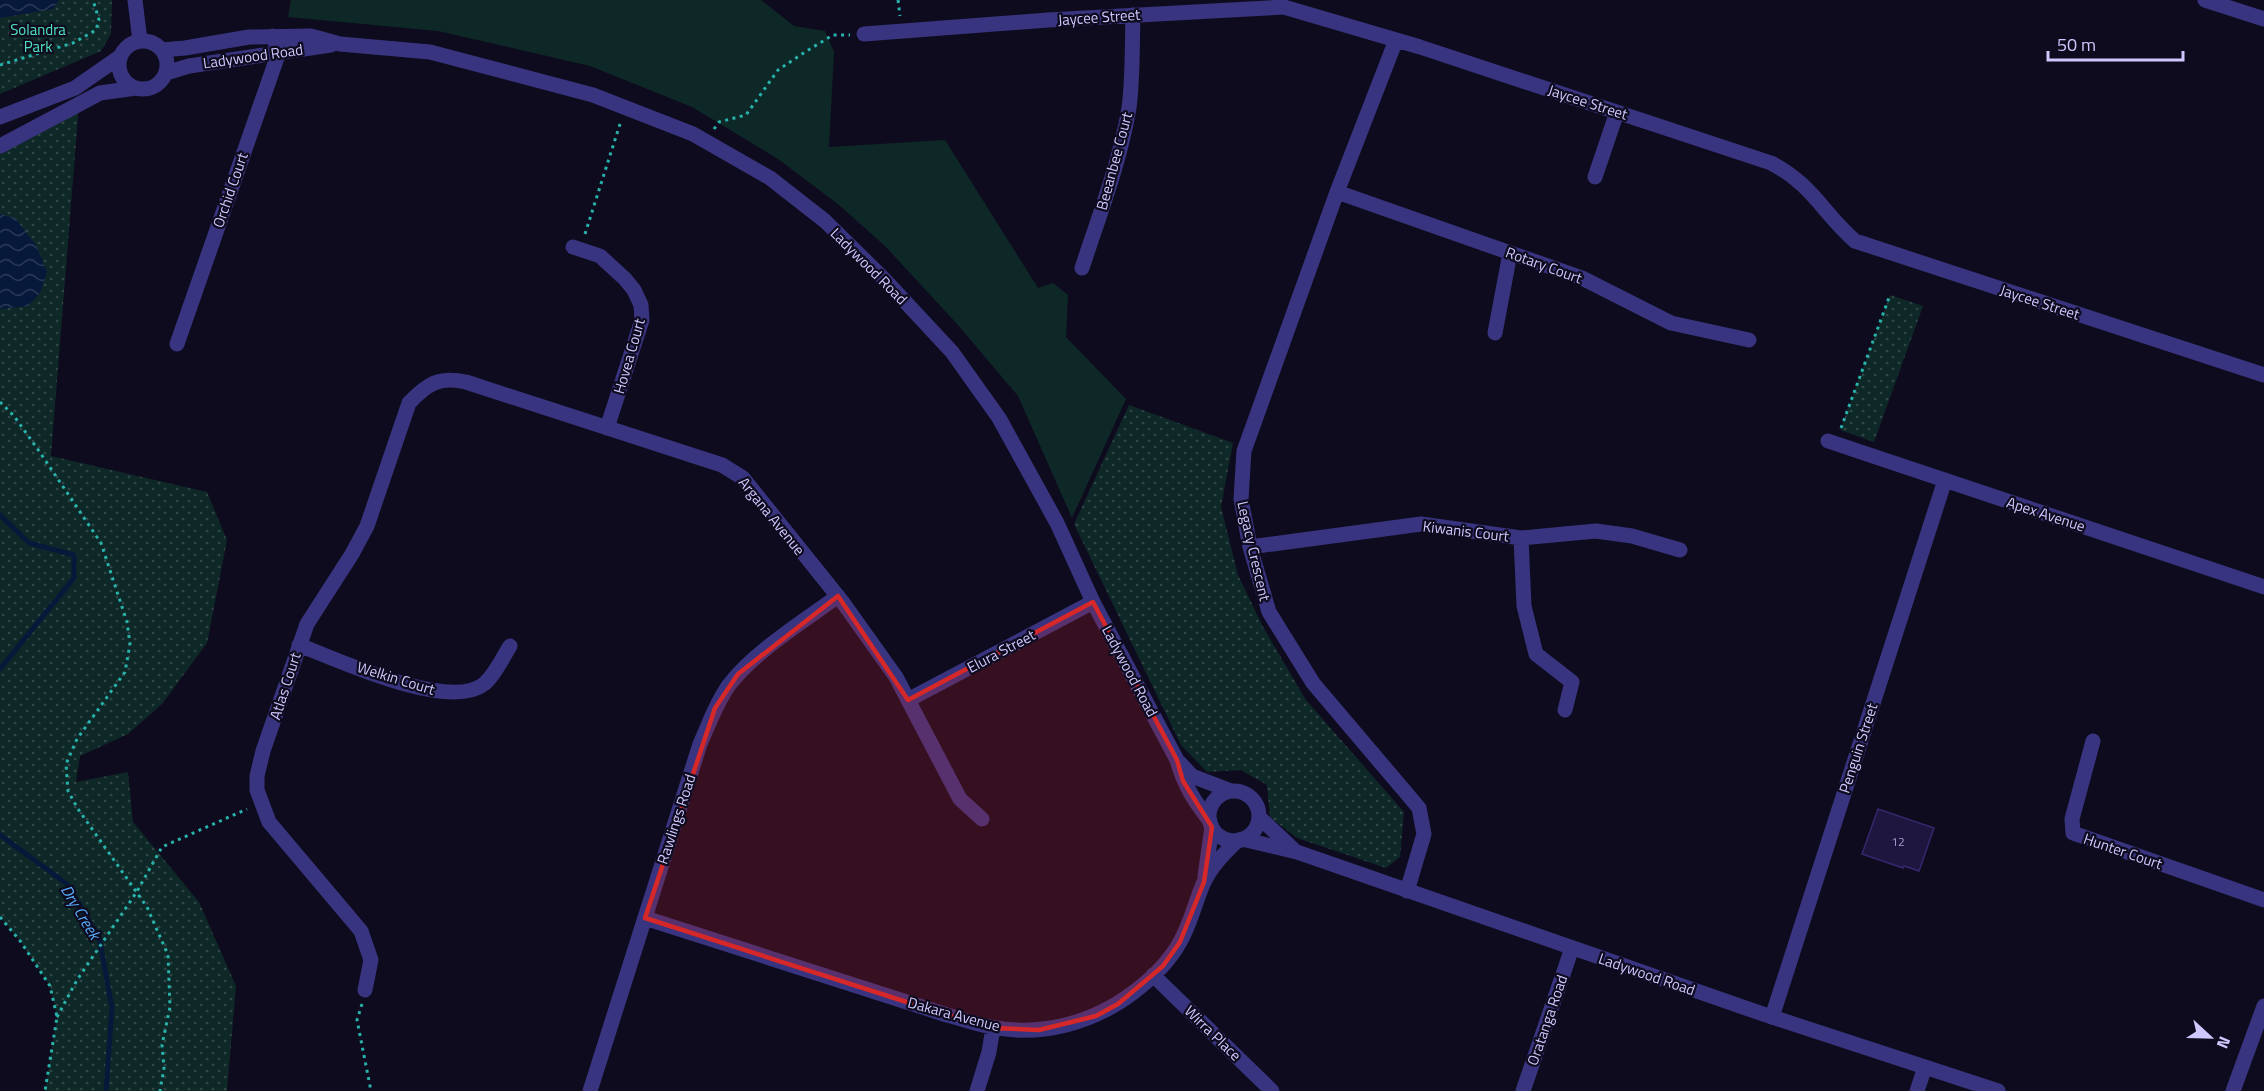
<svg xmlns="http://www.w3.org/2000/svg" width="2264" height="1091" font-family="'Titillium Web',sans-serif">
  <defs>
    <pattern id="park-dots" width="8" height="8" patternUnits="userSpaceOnUse" patternTransform="scale(1.5)"><rect width="8" height="8" fill="#0e2827"/><path d="M2 2h.1M6 6h.1" fill="none" stroke="#304647" stroke-width="1.8" stroke-linecap="round"/></pattern>
    <pattern id="water-waves" width="16" height="10" patternUnits="userSpaceOnUse" patternTransform="scale(1.5)"><rect width="16" height="10" fill="#07193b"/><path d="M0 5q4-4 8 0t8 0" fill="none" stroke="#2a3958"/></pattern>
  </defs>
  <rect width="100%" height="100%" fill="#0e0b1e"/>
  <path fill="#0e2827" d="M291,0h470l33,26 31,5 9,21 -5,95 116,-7 93,148 15,-5 15,12 -2,42 60,62 -54,119 -54,-122 -60,-71 -73,-79 -46,-41 -61,-46 -86,-52 -102,-41 -152,-35 -150,-14z"/>
  <path fill="url(#park-dots)" d="M0,0h112l-1,34 -10,17 -101,43z
    M79,104l-28,352 156,36 20,48 -20,103 -45,61 -34,30 -48,22 -4,26 52,-10 5,50 66,80 37,84 -9,105h-182l12,-74 -7,-31 -29,-44 -21,-25v-771z
    M1890,295l33,11 -49,136 -34,-12z
    M1129,405l104,38 -12,64 17,68 25,52 43,73 98,112 -4,45 -14,11 -89,-30 -27,-21 -3,-32 -26,-15 -34,2 -26,-27 -107,-221z"/>
  <path fill="url(#water-waves)" d="M0,0h59l-6,9 -53,9z
    M0,214l15,4 21,27 11,27 -7,21 -12,13 -28,3z"/>
  <g fill="none" stroke-linecap="round" stroke-linejoin="round">
    <path stroke="#07193b" stroke-width="5" d="M0,515l29,28 45,12v23l-74,91
      M0,835l67,49 32,53 13,71 -6,83"/>
  </g>
  <path fill="#1f163f" stroke="#36276c" stroke-width="1.5" d="M1878,809l56,19 -15,43 -15,-5 -1,2 -41,-14z"/>
  <g fill="none" stroke-linecap="round" stroke-linejoin="round">
    <path stroke="#28b2ac" stroke-width="3" stroke-dasharray="3 4.5" stroke-linecap="butt" d="M898,0l2,16
      M0,65l73,-22 23,-13 3,-10 -6,-20
      M714,129l5,-7 27,-7 32,-45 27,-18 28,-17h17
      M585,234l35,-110
      M0,402l14,14 25,35 62,92 26,79 3,22 -5,28 -48,67 -11,25 2,27 10,18 69,98 21,48 2,52 -8,38 2,23 -4,23
      M1841,428l49,-133
      M0,917l21,25 29,44 7,31 -12,74
      M362,1004l-5,16 14,71
      M57,1017l20,-37 59,-87 26,-46 85,-38"/>
    <path stroke="#38347f" stroke-width="15" d="M135,0l5,41
      M2205,0l59,19
      M864,34l184,-14 236,-13 136,40 351,116c41,21 52,50 84,78l409,134
      M1396,40l-59,152 -93,259 -3,48 9,48 19,65 44,71 106,125 5,26 -17,57
      M1595,177l22,-65
      M1337,192l245,86 89,45 78,17
      M573,247l27,9 25,23 9,11 7,15 1,15 -35,108
      M1082,268c17,-52 38,-106 47,-160 4,-31 3,-62 4,-93
      M1495,333l15,-80
      M177,344l102,-292 -6,-16
      M1828,441l436,146
      M1521,538l3,68 12,48 36,28 -7,28
      M1250,547l171,-23 100,14 75,-7 36,5 48,14
      M299,645c39,15 150,67 185,39 11,-9 19,-27 26,-38
      M908,700l185,-98
      M2093,741l-21,78 1,14 191,67
      M1205,876l7,-49
      M645,918l302,97c15,4 29,9 44,12 51,10 102,-4 143,-35 17,-13 35,-30 46,-50 11,-19 15,-40 24,-60 8,-17 21,-29 34,-42
      M1153,975l119,116
      M365,990l6,-30 -10,-29 -92,-109 -12,-32v-14l6,-25 44,-127 45,-70 15,-28 42,-123c18,-19 30,-27 57,-21l256,83 21,13 101,126 52,73 64,122 22,20
      M1772,1017l173,-537
      M590,1091l110,-347c9,-20 16,-41 29,-59 25,-33 75,-64 109,-89
      M977,1091l12,-39 4,-24
      M1523,1091l49,-143
      M1917,1091l8,-24
      M2233,1091l31,-85"/>
    <path stroke="#38347f" stroke-width="15" d="M119 65a24 24 0 1 1 48 0a24 24 0 1 1-48 0Z
      M162,50l23,-2 64,-11 62,-1 29,8 90,8 163,43 100,39 77,44 55,43 60,59 67,72 47,66 58,105 36,79 84,158c7,25 17,41 33,61
      M166,73l23,-7 142,-21
      M0,117l75,-29 46,-32
      M0,146l100,-53 36,-5
      M1179,762l13,14 39,15
      M1209 816a25 25 0 1 1 50 0a25 25 0 1 1-50 0Z
      M1259,817l35,33
      M1242,839l55,13 466,162 235,77"/>
  </g>
  <path fill="#d62828" fill-opacity="0.2" stroke="#d62828" stroke-width="4.5" stroke-linejoin="round" d="M838,596l70,104 185,-98 84,158 6,21 29,46 -8,55 -24,60 -17,24 -45,38 -22,12 -57,14 -46,-2 -46,-13 -302,-97 70,-210 23,-34z"/>
  <g text-anchor="middle" dominant-baseline="central" stroke-width="4.5" stroke-linejoin="round" paint-order="stroke">
    <g font-size="12" fill="#a39ccf">
      <text x="1898" y="841">12</text>
    </g>
    <g font-size="15" fill="#cfc8ff" stroke="#0e0b1e">
      <text transform="translate(1099 17) rotate(-4)">Jaycee Street</text>
      <text transform="translate(253 56) rotate(-8)">Ladywood Road</text>
      <text transform="translate(1588 102) rotate(18)">Jaycee Street</text>
      <text transform="translate(1114 161) rotate(-75)">Beeanbee Court</text>
      <text transform="translate(230 190) rotate(-71)">Orchid Court</text>
      <text transform="translate(1544 265) rotate(20)">Rotary Court</text>
      <text transform="translate(869 266) rotate(45)">Ladywood Road</text>
      <text transform="translate(2040 302) rotate(18)">Jaycee Street</text>
      <text transform="translate(629 356) rotate(-74)">Hovea Court</text>
      <text transform="translate(2046 514) rotate(18)">Apex Avenue</text>
      <text transform="translate(772 516) rotate(51)">Argana Avenue</text>
      <text transform="translate(1466 531) rotate(7)">Kiwanis Court</text>
      <text transform="translate(1254 551) rotate(77)">Legacy Crescent</text>
      <text transform="translate(1001 651) rotate(-28)">Elura Street</text>
      <text transform="translate(1130 671) rotate(62)">Ladywood Road</text>
      <text transform="translate(396 678) rotate(17)">Welkin Court</text>
      <text transform="translate(285 686) rotate(-72)">Atlas Court</text>
      <text transform="translate(1858 748) rotate(-72)">Penguin Street</text>
      <text transform="translate(676 819) rotate(-72)">Rawlings Road</text>
      <text transform="translate(2123 851) rotate(19)">Hunter Court</text>
      <text transform="translate(1647 974) rotate(19)">Ladywood Road</text>
      <text transform="translate(954 1014) rotate(15)">Dakara Avenue</text>
      <text transform="translate(1547 1020) rotate(-71)">Oratanga Road</text>
      <text transform="translate(1213 1033) rotate(44)">Wirra Place</text>
    </g>
    <g font-size="15" fill="#50e2c0" stroke="#0e0b1e">
      <text x="38" y="29">Solandra<tspan x="38" dy="17">Park</tspan></text>
    </g>
    <g font-size="16" font-style="italic" fill="#56aeff" stroke="#0e0b1e">
      <text transform="translate(81 912) rotate(59)">Dry Creek</text>
    </g>
  </g>
  <g transform="translate(2210 1037) rotate(112)" stroke="#0e0b1e" stroke-width="4.5" paint-order="stroke">
  <path d="M0-4.5L10 22L0 15L-10 22Z" fill="#cfc8ff"/>
  <text y="-9" font-size="16" font-weight="bold" text-anchor="middle" fill="#cfc8ff">N</text>
  </g>
  <path d="M2048 51v9h135v-9" fill="none" stroke="#cfc8ff" stroke-width="3"/>
  <text x="2057" y="51" font-size="18" fill="#cfc8ff" stroke="#0e0b1e" stroke-width="4.5" paint-order="stroke">50 m</text>
</svg>
